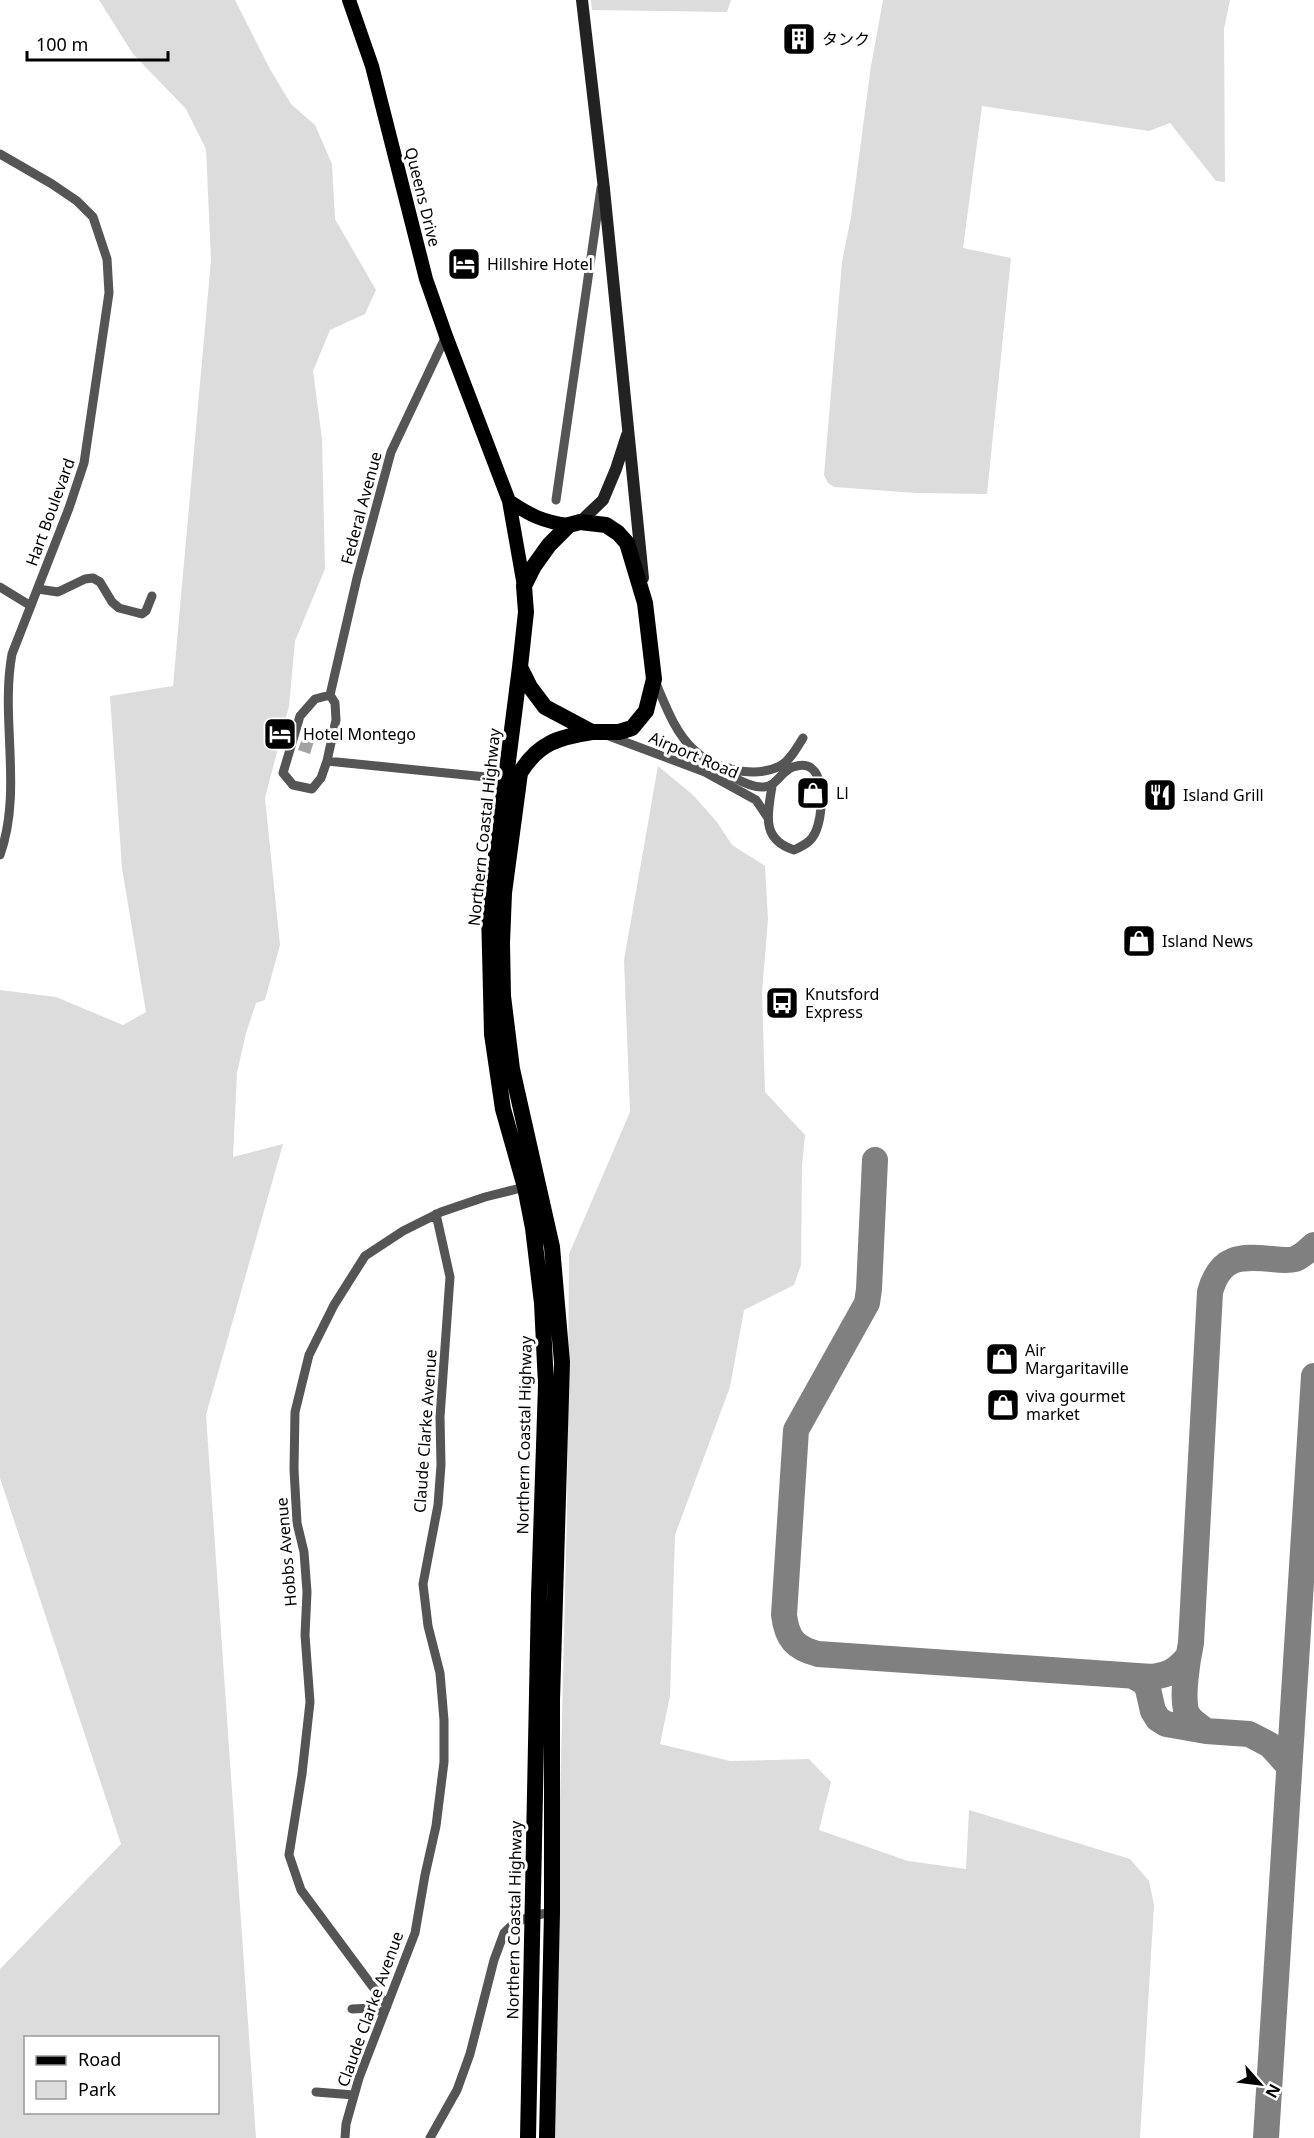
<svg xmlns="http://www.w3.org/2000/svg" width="1314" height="2138" font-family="'Noto Sans','Noto Sans JP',sans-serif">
  <rect width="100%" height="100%" fill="#fff"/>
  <path fill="#dcdcdc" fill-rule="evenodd" d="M99,0h136l35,69 21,35 24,21 17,39 3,55 41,71 -11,24 -35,16 -17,41 9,68 3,130 -30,72 -6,65 -24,92 15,147 -15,55 -9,3 -10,30 -9,40 -4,84 50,-13 -77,271 50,723h-256v-169l121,-125 -121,-366v-488l56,7 67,28 23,-13 -24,-144 -12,-172 63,-10 38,-426 -5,-111 -20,-40 -53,-55zM26,2038h192v74h-192z
    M591,0h140l-4,12 -135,-2z
    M883,0h347l-6,29 1,153 -9,-1 -46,-58 -21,8 -167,-25 -19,142 48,10 -24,236 -70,-1 -83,-6 -6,-4 -4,-8 18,-213 9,-45 20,-151z
    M658,766l35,29 24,27 15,23 33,21 3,54 -6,72 3,100 40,43 -3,30 -1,100 -7,20 -50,25 -14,77 -55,148 -5,161 -10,48 70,17 79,-2 22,23 -12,48 89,31 58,8 3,-59 161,49 19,22 5,24 -14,233h-588l15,-627 2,-257 61,-142 -6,-152z"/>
  <path fill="#a3a3a3" d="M305,731l11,4 -6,19 -12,-4z"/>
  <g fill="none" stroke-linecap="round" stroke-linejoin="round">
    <path stroke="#808080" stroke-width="26" d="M875,1160l-6,129 -2,14 -71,127 -12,185c3,24 11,33 34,39l334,23c17,-2 25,-7 36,-20
      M1133,1676l11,6 4,7 5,22 5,8 8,5 40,7 43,3 21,11 19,21
      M1206,1731c-6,-5 -14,-9 -18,-16 -8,-12 0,-58 3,-72l19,-351c10,-36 30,-36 62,-33 8,1 16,2 23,0 8,-3 13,-9 19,-14
      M1266,2138l48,-762"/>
    <path stroke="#555" stroke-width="9" d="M0,154l52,30 25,17 16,16 14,42 2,34 -25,170 -15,45 -57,146c-12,65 11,136 -12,201
      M556,500l45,-312
      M0,587l31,19
      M38,589l20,3 27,-13 8,-1 7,4 12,20 7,6 23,6 4,-3 6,-15
      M655,681c10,23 19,50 38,68 20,20 61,30 87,17 10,-5 17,-19 23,-28
      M330,695l27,-117 34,-126 55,-116
      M330,695l5,8 1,17 -9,41 -6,17 -9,11 -19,-4 -10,-12 17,-57 15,-17z
      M609,736l96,36 51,28 12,18
      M327,761l179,18
      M729,768l4,9c9,5 21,11 31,10 13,-1 17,-16 29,-20 34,-12 30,41 25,58 -4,15 -11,19 -24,25 -34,-11 -26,-37 -22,-64
      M387,2006l-86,-116 -12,-35 13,-81 8,-72 -5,-67 2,-43 -3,-40 -7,-29 -3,-54 1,-57 14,-57 25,-50 31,-49 38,-25 38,-19 44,-15 40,-10
      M352,2009l20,-1 12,5
      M316,2092l38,3
      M345,2138l1,-14 13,-46 56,-145 10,-58 11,-49 8,-64v-42l-4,-47 -12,-47 -5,-42 15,-79 3,-40 -1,-48 10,-140 -14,-63
      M430,2138l27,-48 13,-36 24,-94 10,-27 10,-10 18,-7 20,-4"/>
    <path stroke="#222" stroke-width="12" d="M582,0l22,189 39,389
      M580,522l23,-22 13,-31 11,-34"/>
    <path stroke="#000" stroke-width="14" d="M349,0l23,66 54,213 20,57 63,165 15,85
      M509,501c21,14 34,21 60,24"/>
    <path stroke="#000" stroke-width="16" d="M580,522l26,3 12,8 9,10 18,60 9,76 -8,32 -14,17 -13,4h-27l-47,-25 -15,-20 -10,-20 6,-55 -2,-26 10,-20 15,-21 20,-20z
      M520,667l-31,243 3,124 11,75 22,78 8,41 9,75 4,82 -7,211 -11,542
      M547,2138l5,-226v-212l10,-338 -10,-115 -40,-178 -9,-73 -1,-53 2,-50 16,-120c18,-30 39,-36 72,-41"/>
  </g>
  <defs>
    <g id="building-square" transform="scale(1.725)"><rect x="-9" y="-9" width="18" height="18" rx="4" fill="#000" stroke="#fff"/><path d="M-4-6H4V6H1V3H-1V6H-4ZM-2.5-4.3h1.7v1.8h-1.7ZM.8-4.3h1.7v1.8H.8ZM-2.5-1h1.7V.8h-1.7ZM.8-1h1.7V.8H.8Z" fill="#fff"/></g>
    <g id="hotel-square" transform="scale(1.725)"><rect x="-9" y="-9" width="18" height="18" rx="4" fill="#000" stroke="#fff"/><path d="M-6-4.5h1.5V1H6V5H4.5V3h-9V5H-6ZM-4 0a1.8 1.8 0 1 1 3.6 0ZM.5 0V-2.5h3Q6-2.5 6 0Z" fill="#fff"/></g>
    <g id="shop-square" transform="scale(1.725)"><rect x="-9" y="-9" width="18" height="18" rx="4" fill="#000" stroke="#fff"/><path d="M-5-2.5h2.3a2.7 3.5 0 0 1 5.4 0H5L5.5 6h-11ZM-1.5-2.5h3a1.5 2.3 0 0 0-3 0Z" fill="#fff"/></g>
    <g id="restaurant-square" transform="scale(1.725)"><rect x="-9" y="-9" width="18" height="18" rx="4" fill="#000" stroke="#fff"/><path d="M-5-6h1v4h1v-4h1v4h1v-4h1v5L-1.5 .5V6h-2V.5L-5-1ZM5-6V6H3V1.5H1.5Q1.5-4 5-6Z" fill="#fff"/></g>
    <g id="bus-square" transform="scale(1.725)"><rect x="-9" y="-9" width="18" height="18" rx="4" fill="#000" stroke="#fff"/><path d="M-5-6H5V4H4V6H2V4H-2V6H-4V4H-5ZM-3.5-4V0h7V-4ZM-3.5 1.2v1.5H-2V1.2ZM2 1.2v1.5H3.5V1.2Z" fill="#fff"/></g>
  </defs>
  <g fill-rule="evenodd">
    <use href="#building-square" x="799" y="39"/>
    <use href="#hotel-square" x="464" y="264"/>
    <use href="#hotel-square" x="280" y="734"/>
    <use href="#shop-square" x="813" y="793"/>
    <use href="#restaurant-square" x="1160" y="795"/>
    <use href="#shop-square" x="1139" y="941"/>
    <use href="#bus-square" x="782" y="1003"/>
    <use href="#shop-square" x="1002" y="1359"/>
    <use href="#shop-square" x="1003" y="1405"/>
  </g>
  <g text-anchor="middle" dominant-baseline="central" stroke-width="6" stroke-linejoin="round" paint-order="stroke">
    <g font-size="16" fill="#000" stroke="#fff" text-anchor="start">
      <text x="822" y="39">タンク</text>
      <text x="487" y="264">Hillshire Hotel</text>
      <text x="303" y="734">Hotel Montego</text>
      <text x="836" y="793">Ll</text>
      <text x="1183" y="795">Island Grill</text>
      <text x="1162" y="941">Island News</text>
      <text x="805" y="994">Knutsford<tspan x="805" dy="18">Express</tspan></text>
      <text x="1025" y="1350">Air<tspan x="1025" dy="18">Margaritaville</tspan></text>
      <text x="1026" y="1396">viva gourmet<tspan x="1026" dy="18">market</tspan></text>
    </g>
    <g font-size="16" fill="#000" stroke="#fff">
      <text transform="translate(423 197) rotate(76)">Queens Drive</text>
      <text transform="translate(361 508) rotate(-75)">Federal Avenue</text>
      <text transform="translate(50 512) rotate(-70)">Hart Boulevard</text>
      <text transform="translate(694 755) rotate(23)">Airport Road</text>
      <text transform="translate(484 827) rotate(-84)">Northern Coastal Highway</text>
      <text transform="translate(425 1431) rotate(-86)">Claude Clarke Avenue</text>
      <text transform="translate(524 1435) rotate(-89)">Northern Coastal Highway</text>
      <text transform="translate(286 1552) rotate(-95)">Hobbs Avenue</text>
      <text transform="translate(514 1920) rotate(-89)">Northern Coastal Highway</text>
      <text transform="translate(370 2009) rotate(-70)">Claude Clarke Avenue</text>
    </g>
  </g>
  <rect x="24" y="2036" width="195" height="78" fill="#ffffff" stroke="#999999" stroke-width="1.5"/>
  <rect x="36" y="2056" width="30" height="9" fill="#000000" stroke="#999999" stroke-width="1.5"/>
  <text x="78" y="2066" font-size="18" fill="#000000">Road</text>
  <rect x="36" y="2081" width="30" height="18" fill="#dcdcdc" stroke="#999999" stroke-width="1.5"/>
  <text x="78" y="2096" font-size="18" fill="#000000">Park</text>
  <g transform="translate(1260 2084) rotate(118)" stroke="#ffffff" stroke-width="4.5" paint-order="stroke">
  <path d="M0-4.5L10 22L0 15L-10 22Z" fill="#000000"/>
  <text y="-9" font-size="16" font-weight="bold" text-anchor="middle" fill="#000000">N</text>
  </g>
  <path d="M27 51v9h141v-9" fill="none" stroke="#000000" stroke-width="3"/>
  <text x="36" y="51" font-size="18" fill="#000000" stroke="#ffffff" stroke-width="4.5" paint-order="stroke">100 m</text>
</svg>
